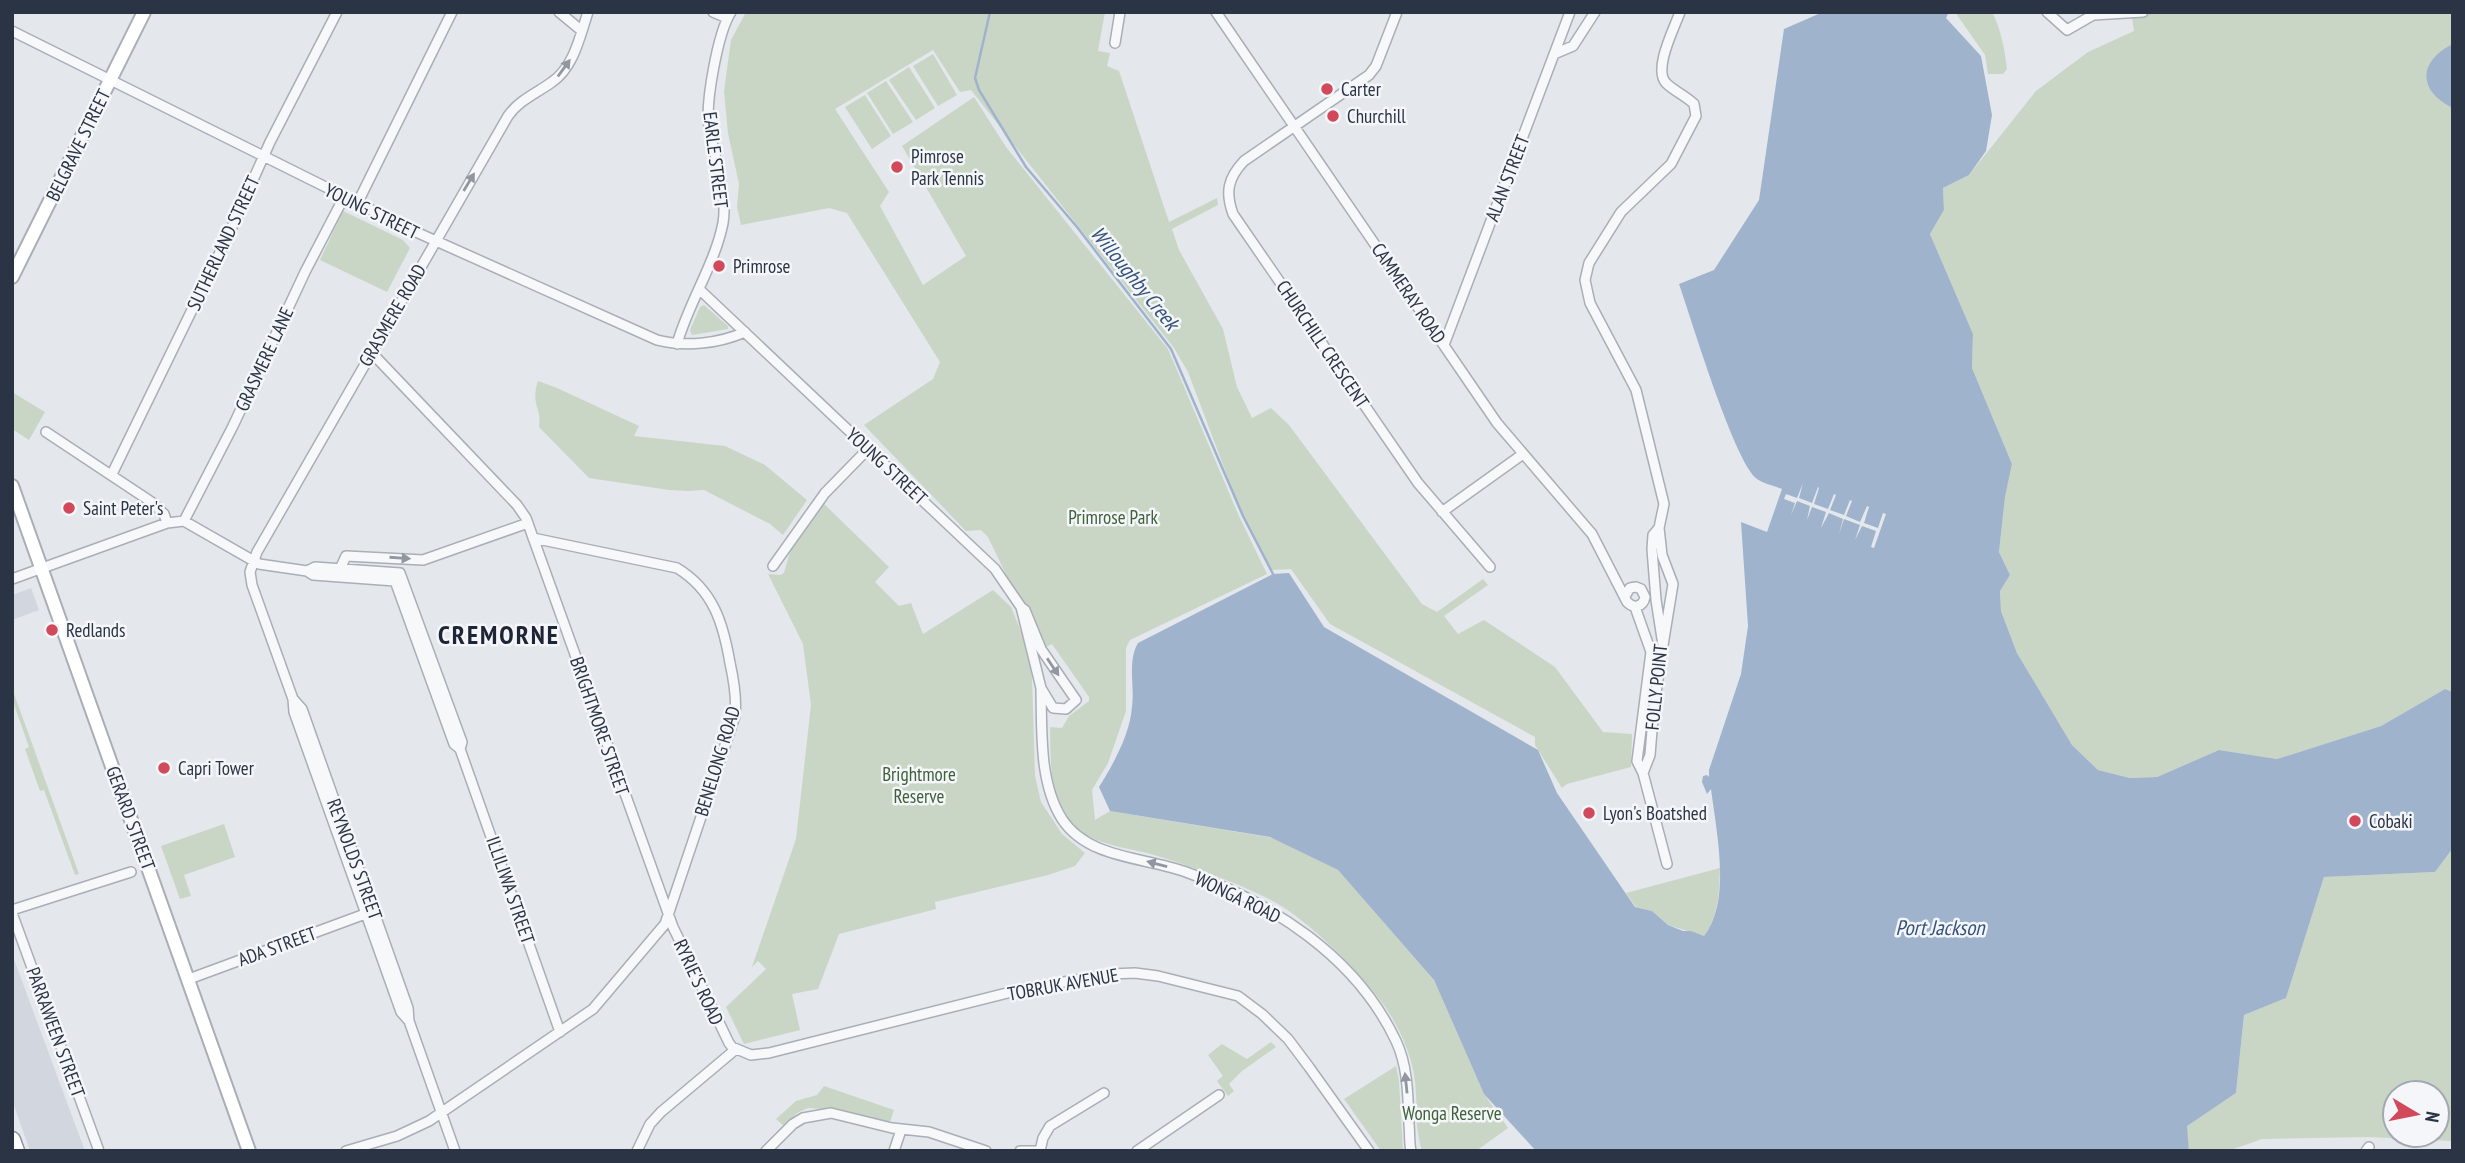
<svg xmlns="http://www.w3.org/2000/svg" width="2465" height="1163" font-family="'PT Sans Narrow',sans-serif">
  <rect width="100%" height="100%" fill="#e4e7ec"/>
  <path fill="#d2d6de" d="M31,588l8,22 -27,10v-25z
    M12,954l73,197h-55l-18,-51z"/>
  <path fill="#c9d6c5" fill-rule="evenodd" d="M746,12h359l-7,39 12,2 -3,13 12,5 50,151 48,-24 1,7 -46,24 7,21 44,79 14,58 15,31 19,-10 18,17 133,179 15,8 46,-33 5,6 -44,31 14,18 26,-14 71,47 48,65 29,2 -1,33 -64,17 -5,4 -27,-43v-8l-205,-113 -39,-55 -19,1 -30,-55 -54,-143 -14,-24 -203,-258 -11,2 -27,-42 -98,59 54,83 -9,14 43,79 43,-29 -64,-110 72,-49 32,50 162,202 70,165 29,60 -137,66 -4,8v63l-18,52 -16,27 3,30 15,-9 163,27 65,32 96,110 50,114 24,34 -32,23h-54c-8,-28 -4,-42 -7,-69 -2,-24 -15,-53 -29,-74 -26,-36 -80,-92 -121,-111 -33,-16 -69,-29 -104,-40 -27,-9 -64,-10 -85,-30 -28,-25 -25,-66 -26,-100l12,1 7,-12 20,-15v-4l-37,-53 -10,5 -54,-112 -7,-7 -15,1 -102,-106 69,-46 7,-17 -93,-149 -18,-5 -88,17 -4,-18 2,-23 -11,-51 -4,-42 7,-51z
    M1955,12h37c9,17 13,39 15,57l-4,5h-15l-3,-19z
    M2131,12h322v680l-8,-3 -64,37 -104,33 -58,-9 -62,27 -27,1 -32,-8 -26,-25 -55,-92 -16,-42 -1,-20 10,-16 -11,-23 6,-55 7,-33 -40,-96 1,-34 -43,-100 14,-24 -1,-22 26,-13 67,-84 52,-39 46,-21z
    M933,54l24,41 -19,11 -25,-40z
    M909,67l26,41 -19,12 -27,-40z
    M886,81l27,41 -20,12 -26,-41z
    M865,95l26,41 -19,13 -27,-42z
    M343,211l60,29 7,8 -23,44 -67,-32z
    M704,305l24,21v3l-36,6 -2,-5 10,-23z
    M538,381l19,7 82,38 -5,10 91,10 40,19 42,35 -24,35 -13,-11 -66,-34 -16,1 -19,-1 -80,-12 -50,-51c3,-21 -9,-22 -1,-46z
    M12,392l33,20 -16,28 -17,-11z
    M822,502l67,65 -14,15 24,24 12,-3 12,31 70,-44 18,17 15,37 6,34 3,98 6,26 21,32 23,19 -10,13 -27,9 -113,27 1,7 -97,25 -21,55 -26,5 8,36 -56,14 -18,-37 40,-38 -8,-8 -6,6 44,-128 15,-134 -8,-61 -35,-70 12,1 4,-2 7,-25z
    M12,688l67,186 -4,1 -31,-85 -4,1 -15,-42 4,-2 -17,-48z
    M224,824l11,33 -51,18 7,21 -11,3 -19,-53z
    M2453,848v293l-85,-4 -106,2 -34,12h-39l-3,-25 50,-33 8,-78 42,-17 38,-121 111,-5zM2395,1093h42v42h-42z
    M1720,868c-1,23 -1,49 -16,68l-36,-11 -16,-14 -16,-4 -10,-14z
    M1271,1042l5,5 -34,24 -13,13 5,7 -6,5 -11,-15 6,-5 -15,-21 14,-11 25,15z
    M1396,1066l3,15 4,70h-22l-37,-52z
    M824,1086l70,24 -4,12 -44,-11 -38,-3 -11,5 -13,13 -8,-7 20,-18 21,-6z"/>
  <path fill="#9fb4cc" d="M1823,12h126l-3,6 35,38 11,59 -6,36 -17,24 -26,13 1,22 -14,24 43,100 -1,34 40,96 -7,33 -6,55 11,23 -10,16 1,20 16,42 55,92 26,25 32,8 27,-1 62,-27 58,9 104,-33 64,-37 8,3v156l-18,24 -111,5 -38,121 -42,17 -8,78 -49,33 2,25h-653l-52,-57 -50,-114 -96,-110 -68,-33 -160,-26 -11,-24c14,-22 31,-53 33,-80 3,-20 -5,-45 6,-64l135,-69 16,-1 35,54 214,123 19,43 78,114 17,4 16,14 15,6h8l13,5c28,-35 12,-106 7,-147l-4,5 -5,-12 1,-6 4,-1 2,2v-7l32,-96 7,-48 -7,-104 26,10 15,-43c-7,-3 -18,-5 -25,-10 -23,-17 -66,-161 -78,-195l35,-14 45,-70 25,-171z
    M2453,44v64c-36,-17 -35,-47 0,-64z"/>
  <path fill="#e4e7ec" d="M1803,483l-4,15 13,5 6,-16 1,1 -5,16 14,5 6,-15 2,1 -6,15 14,5 6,-15 2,1 -6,15 14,6 7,-16 2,1 -5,16 14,5 5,-15 3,1 -12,34 -3,-1 5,-16 -14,-5 -7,14 5,-15 -16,-6 -5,15 4,-15 -14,-6 -8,15 5,-16 -14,-5 -5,13 3,-14 -13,-5 -6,14 4,-12 -11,-4 2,-5 11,4z"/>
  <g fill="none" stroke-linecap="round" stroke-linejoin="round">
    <path stroke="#9fb4cc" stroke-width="2.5" d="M990,12l-15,66 4,12 47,77 51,60 94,122 72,167 30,58"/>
    <g stroke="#a9aeb7" stroke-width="12">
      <path id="street" d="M559,12l23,19
        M713,12l14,6
        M1216,12l281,411 95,111 35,68c7,7 16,5 18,-5l-4,-8 -5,-2 -6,1 -5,8
        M1397,12l-21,54 -7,9 -125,86c-16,17 -19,31 -11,53l185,269 72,84
        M2047,12l20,18 26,-15 50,-3
        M12,31l404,201 241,108c28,7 61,4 88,-8
        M1115,43l5,-31
        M1554,54l19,-8 22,-34
        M357,204l95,-192
        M699,289l296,280 26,38 4,3 16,39 35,51 -10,9 -13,-1 -12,-20 -20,-81
        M677,344c11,-40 38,-80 46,-121 5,-28 -9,-67 -14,-96 -4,-24 9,-95 22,-115
        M1444,345l126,-333
        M370,351l147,154 9,13 147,409 56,116 3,4 19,8 18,-2 254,-64 88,-15 24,-1 23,3 80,20 24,18 26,25 21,28 60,84
        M46,432l107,71 11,11 3,9
        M112,474l116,-238 42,-94 67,-130
        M1442,512l81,-58
        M184,521l49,-95 72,-154 39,-75
        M773,566l52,-73 43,-44
        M340,569l6,-13 77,4 105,-37
        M307,571l8,-4 85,6 62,169 -2,7 100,283
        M12,579l155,-56 17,-2 75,43 48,7 6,4 82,6 59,163 6,5
        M1635,607l16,45 -14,109 6,12 24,91
        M1663,645l10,-61 -11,-29 -3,-27 5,-24 -28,-114 -46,-87 -5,-23 4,-17 32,-51 50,-48 25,-48 -2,-12c-8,-8 -20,-13 -28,-21 -13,-14 8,-54 14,-71
        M1041,689c1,42 -2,94 21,130 26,40 83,38 124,53 85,30 170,84 210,169 12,25 12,56 13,83 1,9 0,18 2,27
        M294,700l8,9 106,299 1,13 46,130
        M1643,773l7,-18 4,-49 9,-61 -7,-45 -4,-51 1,-14 6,-7
        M12,910l119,-38
        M12,913l87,238
        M189,979l176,-65
        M409,1021l-8,-9 -107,-300 -1,-13 -41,-114 -2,-13 7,-20 251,-436c11,-16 29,-23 44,-34 22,-15 28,-46 36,-70
        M346,1151l51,-15 32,-15 164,-112 72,-85 70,-208c2,-18 -1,-35 -5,-53 -7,-41 -17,-73 -53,-95l-144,-30
        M637,1151l13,-27 11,-12 75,-63
        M766,1151l27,-27 10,-6 28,-5 61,15 37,4 57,19
        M894,1151l7,-21
        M1020,1151h17
        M1040,1151l3,-13 7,-12 54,-33
        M1137,1151l82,-56
        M2366,1151l3,-4"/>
    </g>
    <g stroke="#a9aeb7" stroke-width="16">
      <path id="secondary" d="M12,277l132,-265
        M12,486l237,665"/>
    </g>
    <g stroke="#8b94a3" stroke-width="19">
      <path id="highway" d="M12,1140l4,11"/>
    </g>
    <use href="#street" stroke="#f7f8fa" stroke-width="9"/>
    <use href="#secondary" stroke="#fff" stroke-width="12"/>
    <use href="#highway" stroke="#fff" stroke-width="16"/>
  </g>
  <defs><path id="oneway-solid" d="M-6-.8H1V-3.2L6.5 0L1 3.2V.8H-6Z" transform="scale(1.75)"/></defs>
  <g fill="#9196a0">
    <use href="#oneway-solid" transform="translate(564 68) rotate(-54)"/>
    <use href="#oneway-solid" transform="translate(469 182) rotate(-59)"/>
    <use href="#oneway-solid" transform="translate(400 558) rotate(4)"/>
    <use href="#oneway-solid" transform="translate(1053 667) rotate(56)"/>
    <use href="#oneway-solid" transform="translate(1157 864) rotate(-165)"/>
    <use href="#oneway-solid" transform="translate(1406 1083) rotate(-96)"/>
  </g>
  <g fill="#d1495b" stroke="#f4f6f9" stroke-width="2.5">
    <circle cx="1327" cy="89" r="7"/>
    <circle cx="1333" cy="116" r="7"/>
    <circle cx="897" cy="167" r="7"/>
    <circle cx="719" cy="266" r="7"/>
    <circle cx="69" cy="508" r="7"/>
    <circle cx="52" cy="630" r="7"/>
    <circle cx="164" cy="768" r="7"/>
    <circle cx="1589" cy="813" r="7"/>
    <circle cx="2355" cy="821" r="7"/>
  </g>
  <g text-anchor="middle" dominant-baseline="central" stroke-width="5" stroke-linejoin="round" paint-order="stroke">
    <g font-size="19" fill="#2b3445" stroke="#f4f6f9" text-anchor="start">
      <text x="1341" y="89">Carter</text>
      <text x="1347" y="116">Churchill</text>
      <text x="911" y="156">Pimrose<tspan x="911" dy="22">Park Tennis</tspan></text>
      <text x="733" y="266">Primrose</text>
      <text x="83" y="508">Saint Peter's</text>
      <text x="66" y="630">Redlands</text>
      <text x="178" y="768">Capri Tower</text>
      <text x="1603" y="813">Lyon's Boatshed</text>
      <text x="2369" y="821">Cobaki</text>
    </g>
    <g font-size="19" fill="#2b3445" stroke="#f4f6f9">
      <text transform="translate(78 145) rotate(-64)">BELGRAVE STREET</text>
      <text transform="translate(716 160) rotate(83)">EARLE STREET</text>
      <text transform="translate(1507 178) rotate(-69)">ALAN STREET</text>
      <text transform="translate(372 211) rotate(26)">YOUNG STREET</text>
      <text transform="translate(223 243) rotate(-65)">SUTHERLAND STREET</text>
      <text transform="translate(1409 293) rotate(56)">CAMMERAY ROAD</text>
      <text transform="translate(392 315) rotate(-60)">GRASMERE ROAD</text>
      <text transform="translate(1323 344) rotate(56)">CHURCHILL CRESCENT</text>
      <text transform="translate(264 359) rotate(-65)">GRASMERE LANE</text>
      <text transform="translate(887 466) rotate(43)">YOUNG STREET</text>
      <text transform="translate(1656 687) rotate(-84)">FOLLY POINT</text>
      <text transform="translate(600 726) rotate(71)">BRIGHTMORE STREET</text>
      <text transform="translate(717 761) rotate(-73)">BENELONG ROAD</text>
      <text transform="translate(131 818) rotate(70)">GERARD STREET</text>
      <text transform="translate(355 859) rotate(70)">REYNOLDS STREET</text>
      <text transform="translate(511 890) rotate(71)">ILLILIWA STREET</text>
      <text transform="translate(1238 897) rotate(26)">WONGA ROAD</text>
      <text transform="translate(277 946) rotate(-20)">ADA STREET</text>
      <text transform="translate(699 982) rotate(65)">RYRIE'S ROAD</text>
      <text transform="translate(1063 984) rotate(-10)">TOBRUK AVENUE</text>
      <text transform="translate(56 1032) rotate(70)">PARRAWEEN STREET</text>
    </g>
    <g font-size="19" fill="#3f6138" stroke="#f4f6f9">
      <text x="1113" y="517">Primrose Park</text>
      <text x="919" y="774">Brightmore<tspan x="919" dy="22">Reserve</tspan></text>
      <text x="1452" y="1113">Wonga Reserve</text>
    </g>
    <g font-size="21" font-style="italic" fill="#34527a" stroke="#f4f6f9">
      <text transform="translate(1135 278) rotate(51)">Willoughby Creek</text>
      <text x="1940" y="927">Port Jackson</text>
    </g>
    <g font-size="26" font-weight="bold" letter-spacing="2" fill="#1d2536" stroke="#f4f6f9">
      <text x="499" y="634">CREMORNE</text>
    </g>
  </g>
  <rect width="2465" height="1163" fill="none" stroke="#2b3445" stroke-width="28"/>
  <g transform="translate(2416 1114) rotate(100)"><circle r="33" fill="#f4f6f9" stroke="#a4a8b1" stroke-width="2"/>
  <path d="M0-5L12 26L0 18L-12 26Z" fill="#d1495b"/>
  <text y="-10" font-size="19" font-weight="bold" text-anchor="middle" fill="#2b3445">N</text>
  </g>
</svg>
